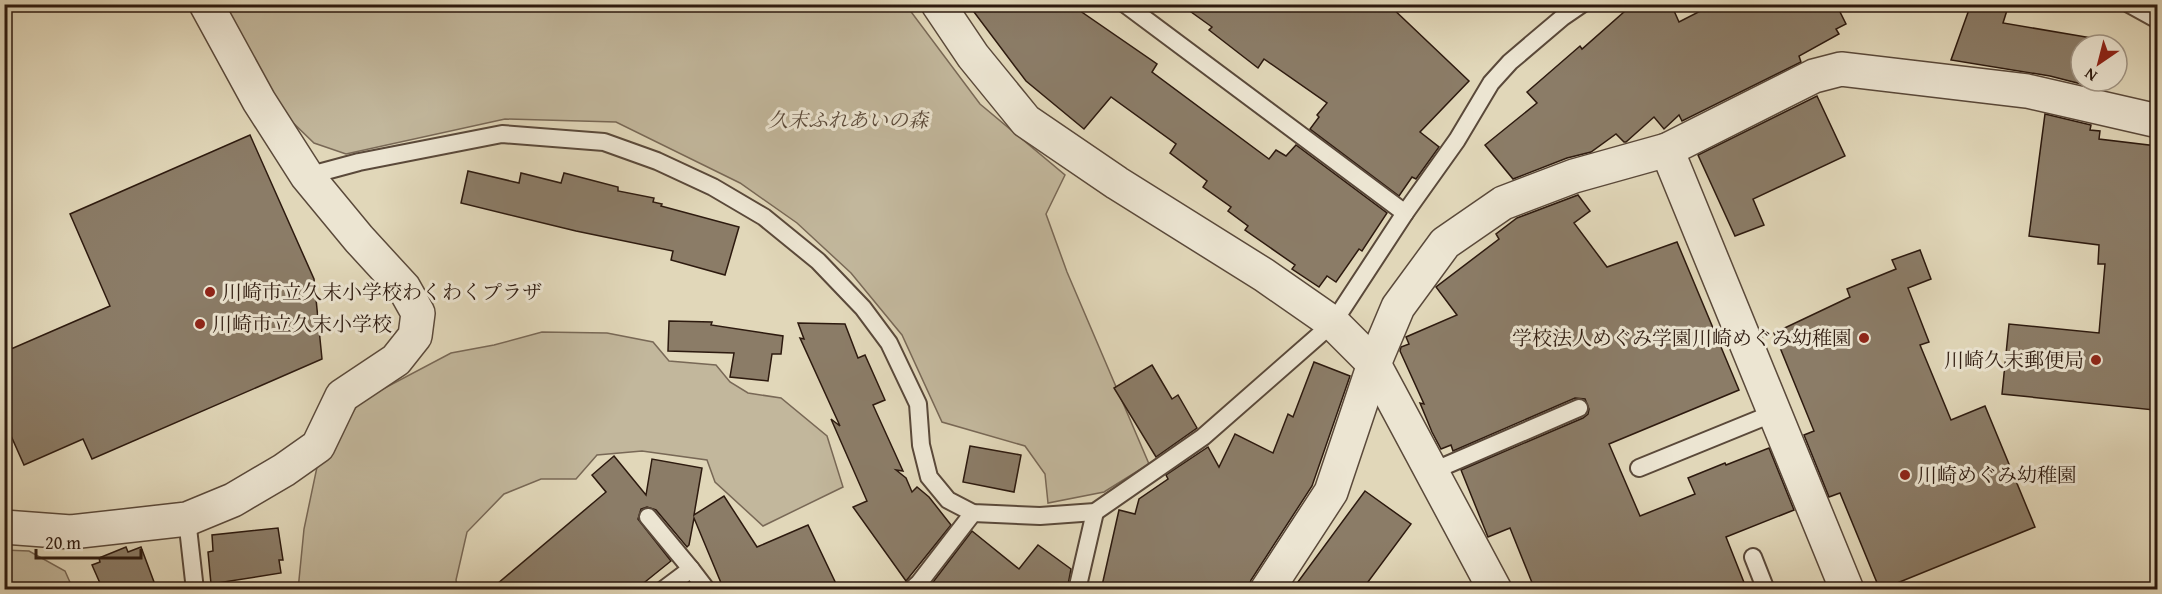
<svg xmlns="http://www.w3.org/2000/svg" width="2162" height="594" font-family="'Gentium Book Plus','Noto Serif JP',serif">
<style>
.green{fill:#c2b79c;stroke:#786856;stroke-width:1.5}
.building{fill:#8b7c67;stroke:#2d1a0f;stroke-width:1.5}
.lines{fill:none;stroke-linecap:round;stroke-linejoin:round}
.service-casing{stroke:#5a493a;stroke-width:20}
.minor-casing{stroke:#5a493a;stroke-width:36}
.service{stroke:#ece5d2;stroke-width:16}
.minor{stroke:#ece5d2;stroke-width:33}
.poi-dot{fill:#8f2418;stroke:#ece5d2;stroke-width:2}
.labels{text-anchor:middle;stroke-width:6;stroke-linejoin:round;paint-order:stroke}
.park-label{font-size:20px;font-style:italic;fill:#5a4939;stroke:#ece5d2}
.poi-label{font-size:20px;fill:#2d1a0f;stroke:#ece5d2;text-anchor:start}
</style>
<rect width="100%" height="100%" fill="#e1d7b9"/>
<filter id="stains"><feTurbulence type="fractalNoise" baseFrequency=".00333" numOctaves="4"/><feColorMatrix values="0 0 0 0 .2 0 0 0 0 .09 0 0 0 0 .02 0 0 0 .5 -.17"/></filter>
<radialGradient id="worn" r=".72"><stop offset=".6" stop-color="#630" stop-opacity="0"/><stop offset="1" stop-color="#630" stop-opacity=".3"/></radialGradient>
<!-- green -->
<g class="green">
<polygon points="221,5 906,5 980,104 1065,175 1046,214 1067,272 1149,464 1104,492 1048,503 1045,474 1025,446 942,422 902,335 851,273 797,223 740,183 616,122 505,119 346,154 314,143 284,114"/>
<polygon points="542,332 607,333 653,342 669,361 716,365 730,382 748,393 781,398 827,436 843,487 763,526 715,482 707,460 642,451 597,455 576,479 541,479 504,494 467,532 456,580 458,589 298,590 304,529 317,467 360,401 451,353 494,345"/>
<polygon points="4,550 29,551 65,571 73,589 5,589"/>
</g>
<!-- building -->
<g class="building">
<polygon points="968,4 1070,4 1157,64 1152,72 1269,159 1276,150 1286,156 1296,145 1387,213 1362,251 1359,249 1336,282 1327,276 1319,287 1292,269 1295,265 1245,230 1248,226 1228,211 1231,207 1203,187 1207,181 1170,153 1176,144 1111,97 1084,129 1026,81"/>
<polygon points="1180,4 1388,4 1469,81 1420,132 1439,147 1416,179 1412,177 1399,196 1310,129 1319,117 1317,115 1327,103 1264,59 1258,68 1209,30 1212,27"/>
<polygon points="1633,4 1671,4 1679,22 1714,4 1836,4 1846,24 1836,29 1839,34 1799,56 1801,62 1682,121 1679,115 1664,129 1654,117 1626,142 1624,142 1616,134 1591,152 1567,158 1513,179 1485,145 1537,103 1527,92 1580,46 1582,49"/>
<polygon points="1971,4 2009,4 2003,23 2104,40 2103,45 2081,45 2081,81 2098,81 2097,88 2050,76 1951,60"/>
<polygon points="1817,96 1845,156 1753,199 1764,225 1735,236 1698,155"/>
<polygon points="2045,114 2091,125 2090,130 2100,131 2099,139 2157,146 2157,379 2154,410 2002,394 2009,324 2099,333 2105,264 2098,264 2099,245 2029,236"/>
<polygon points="250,135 314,279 322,359 92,459 83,439 24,465 4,420 4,352 110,306 70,214"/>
<polygon points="468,171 519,183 521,173 561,183 564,173 618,187 618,191 654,198 653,202 662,204 661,206 739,227 725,275 671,260 673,251 576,231 461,203"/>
<polygon points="1578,195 1590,211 1574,223 1607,267 1677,242 1739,390 1609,444 1640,516 1695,494 1688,478 1725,463 1726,465 1769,448 1794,510 1726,537 1747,590 1535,590 1510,528 1488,537 1461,470 1583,418 1588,414 1589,409 1585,399 1575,398 1453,451 1451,445 1441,449 1432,432 1420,403 1424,404 1400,351 1401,347 1409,344 1406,337 1457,315 1436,287 1499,239 1496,234 1517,218"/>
<polygon points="1920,250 1931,279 1908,288 1929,342 1920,345 1951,420 1985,406 2035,527 1880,590 1840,493 1829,497 1804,435 1814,431 1774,333 1850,297 1847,289 1896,269 1892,260"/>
<polygon points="669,321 712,322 711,325 783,336 781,354 772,354 768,381 730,377 734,353 668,351"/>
<polygon points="798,323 845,324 858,358 865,355 885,400 873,405 903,471 896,470 906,478 912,492 917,487 929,497 951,525 906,581 853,507 867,501 831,419 840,426 800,338 804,339"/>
<polygon points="1314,362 1350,376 1312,486 1251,580 1248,590 1101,590 1119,510 1135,514 1139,499 1168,479 1166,475 1208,447 1219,467 1235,434 1273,453 1288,414 1293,417"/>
<polygon points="1152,365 1172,399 1178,395 1197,428 1156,457 1114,388"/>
<polygon points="970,446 1021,455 1014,492 963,482"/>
<polygon points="614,456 646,495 652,459 702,468 694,515 724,496 757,547 808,525 839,590 724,590 694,518 689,545 687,547 656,510 647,507 641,509 638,519 671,561 635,590 490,590 606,492 592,475"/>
<polygon points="1365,491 1411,524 1362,590 1292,590"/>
<polygon points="278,528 283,560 279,560 281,573 211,584 208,552 213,551 212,535"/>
<polygon points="972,531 1019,569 1038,545 1071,569 1067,590 927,590"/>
<polygon points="126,547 128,552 141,547 157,590 103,590 92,565 100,562 99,558"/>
</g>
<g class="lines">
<defs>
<g id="service">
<polyline points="1125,4 1405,213"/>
<polyline points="2129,4 2158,20"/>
<polyline points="307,176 359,162 502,134 604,142 657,161 713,187 764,217 818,261 863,308 889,343 918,404 921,445 929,477 948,500 973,513 1040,516 1095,512 1203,437 1333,323 1405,213 1457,140 1491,83 1510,62 1563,17 1582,4"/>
<polyline points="1639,468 1774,413"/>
<polyline points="1433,471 1579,408"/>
<polyline points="648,517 691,569"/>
<polyline points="187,519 195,590"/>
<polyline points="1753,557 1766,590"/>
<polyline points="663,590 691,569 707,590"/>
<polyline points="911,590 919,583 973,513"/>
<polyline points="1077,590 1095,512"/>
</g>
<g id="minor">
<polyline points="938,4 973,56 1026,121 1117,183 1264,275 1333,323 1374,364 1495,590"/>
<polyline points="1667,150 1847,590"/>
<polyline points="4,527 71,532 187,519 233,500 284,470 318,446 342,396 396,360 415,336 418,313 404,288 359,239 307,176 259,101 206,4"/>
<polyline points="1267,590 1331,492 1374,364 1398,307 1445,243 1503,203 1574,176 1667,150 1814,76 1841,69 2027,91 2158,121"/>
</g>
</defs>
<!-- service casing -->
<use href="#service" class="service-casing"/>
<!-- minor casing -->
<use href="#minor" class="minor-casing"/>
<!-- service -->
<use href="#service" class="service"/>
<!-- minor -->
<use href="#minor" class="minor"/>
</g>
<!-- markers -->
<g class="poi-dot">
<circle cx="210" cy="292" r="6"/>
<circle cx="200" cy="324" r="6"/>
<circle cx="1864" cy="338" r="6"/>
<circle cx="2096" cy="360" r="6"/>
<circle cx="1905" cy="475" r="6"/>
</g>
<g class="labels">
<!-- park labels -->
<g class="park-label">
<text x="848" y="127">久末ふれあいの森</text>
</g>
<!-- poi labels -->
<g class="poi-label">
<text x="222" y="299">川崎市立久末小学校わくわくプラザ</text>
<text x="212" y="331">川崎市立久末小学校</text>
<text x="1852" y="345" text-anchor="end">学校法人めぐみ学園川崎めぐみ幼稚園</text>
<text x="2084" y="367" text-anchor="end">川崎久末郵便局</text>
<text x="1917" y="482">川崎めぐみ幼稚園</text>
</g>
</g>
<!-- margin -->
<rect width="2162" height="594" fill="none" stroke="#e1d7b9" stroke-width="24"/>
<rect x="6" y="6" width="2150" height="582" fill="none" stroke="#2d1a0f" stroke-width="3"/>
<rect x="12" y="12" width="2138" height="570" fill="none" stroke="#2d1a0f" stroke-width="1.5"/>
<!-- north arrow -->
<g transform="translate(2099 63) rotate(215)"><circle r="28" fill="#ece5d2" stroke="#a09484" stroke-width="1.5"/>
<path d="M0-4.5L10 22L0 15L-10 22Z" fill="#8f2418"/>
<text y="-9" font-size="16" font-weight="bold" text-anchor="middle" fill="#2d1a0f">N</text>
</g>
<!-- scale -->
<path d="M36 549v9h105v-9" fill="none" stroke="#2d1a0f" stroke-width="3"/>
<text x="45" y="549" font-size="18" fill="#2d1a0f" stroke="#ece5d2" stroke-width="4.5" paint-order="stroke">20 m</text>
<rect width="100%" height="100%" filter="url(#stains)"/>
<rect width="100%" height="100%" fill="url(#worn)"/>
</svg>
